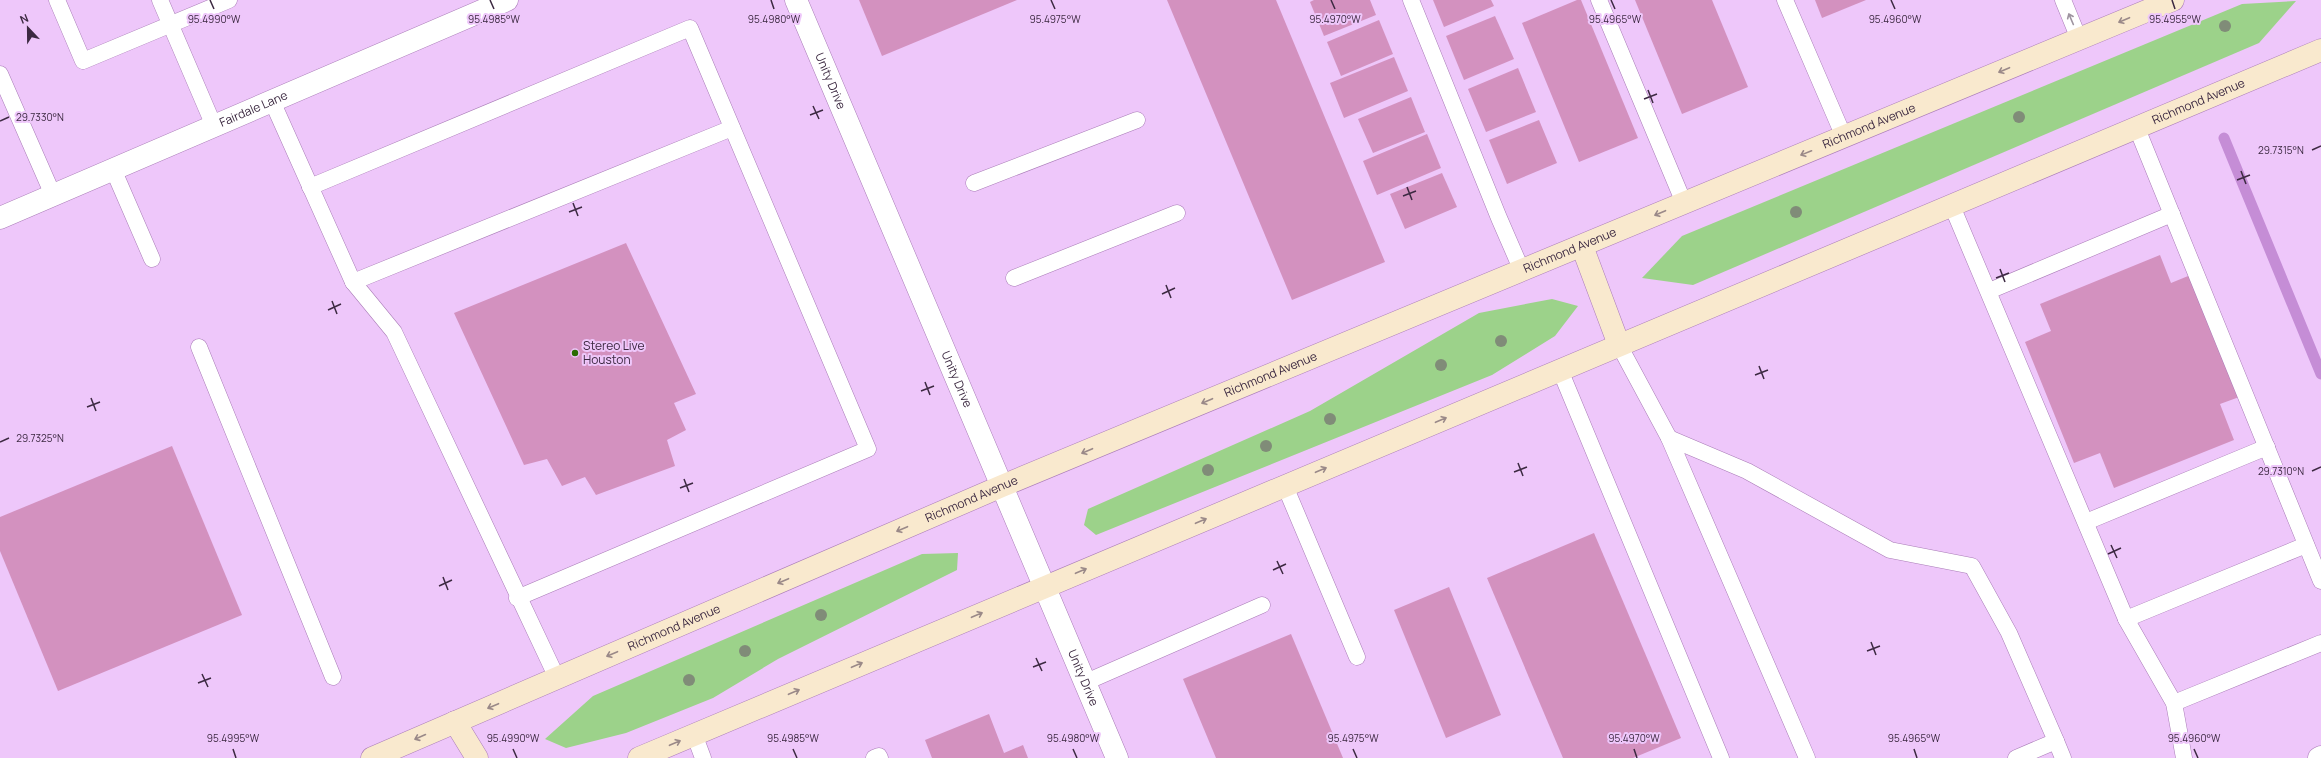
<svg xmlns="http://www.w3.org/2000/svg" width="2321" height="758" font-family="Manrope,sans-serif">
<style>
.green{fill:#9cd28a}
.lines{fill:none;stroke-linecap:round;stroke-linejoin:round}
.stream{stroke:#c58dd6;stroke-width:11}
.building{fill:#d391bf}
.service-casing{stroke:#a97cb7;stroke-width:17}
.minor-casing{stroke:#a97cb7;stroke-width:23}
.tertiary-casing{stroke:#a97cb7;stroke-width:23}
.secondary-casing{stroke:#a97cb7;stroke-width:23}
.service{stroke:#fff;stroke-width:16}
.minor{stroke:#fff;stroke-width:22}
.tertiary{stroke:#fff;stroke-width:22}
.secondary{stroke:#f9e9ce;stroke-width:22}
.tree{fill:#808c78}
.oneway{stroke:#9e94a0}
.oneway2{stroke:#9a8988}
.ticks{fill:none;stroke:#3c2941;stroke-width:1.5}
.poi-dot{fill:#2a6c03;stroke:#eec7fa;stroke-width:1.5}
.labels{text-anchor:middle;stroke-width:4;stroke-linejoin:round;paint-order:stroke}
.street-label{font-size:12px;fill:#3c2941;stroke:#eec7fa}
.poi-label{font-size:12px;fill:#3c2941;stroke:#eec7fa;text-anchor:start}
.ticks-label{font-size:10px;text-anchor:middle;fill:#3c2941;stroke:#eec7fa;stroke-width:4;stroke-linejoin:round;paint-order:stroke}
</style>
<rect width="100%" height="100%" fill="#eec7fa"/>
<!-- green -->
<g class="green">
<polygon points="2296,1 2259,43 1693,285 1642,278 1682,236 2242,4"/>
<polygon points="1552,299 1578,306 1555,336 1492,375 1096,535 1084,525 1088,509 1310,411 1479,313"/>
<polygon points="958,553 957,570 778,659 713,698 626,733 566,748 545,739 593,696 922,554"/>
</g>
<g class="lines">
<!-- stream -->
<polyline class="stream" points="2224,138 2321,374"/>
</g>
<!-- building -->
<g class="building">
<polygon points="859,0 1017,0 882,56"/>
<polygon points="1167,0 1276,0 1385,262 1292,300"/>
<polygon points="1314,0 1370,0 1376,15 1324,36 1310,2"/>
<polygon points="1433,0 1491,0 1494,6 1444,27"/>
<polygon points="1577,0 1581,0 1638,138 1579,162 1522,23"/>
<polygon points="1635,0 1712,0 1748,87 1682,114"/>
<polygon points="1815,0 1866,0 1822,18"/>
<polygon points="1495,16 1514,59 1464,80 1446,36"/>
<polygon points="1379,20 1393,54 1341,76 1327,42"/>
<polygon points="1394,57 1408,91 1344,118 1330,83"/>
<polygon points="1518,68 1536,112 1486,132 1468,89"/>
<polygon points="1411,97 1425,132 1373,153 1358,119"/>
<polygon points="1539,120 1557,163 1507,184 1489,140"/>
<polygon points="1427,134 1441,168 1377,195 1363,161"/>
<polygon points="1442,173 1457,207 1405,229 1390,194"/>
<polygon points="626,243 696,394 674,403 686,430 667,440 675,466 596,495 585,477 562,486 547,459 524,465 454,313"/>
<polygon points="2160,255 2171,283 2193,274 2242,396 2220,404 2234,440 2114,488 2100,453 2074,463 2025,342 2051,331 2040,304"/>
<polygon points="172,446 242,615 58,691 0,551 0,517"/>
<polygon points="1594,533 1681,738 1633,758 1563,758 1487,578"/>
<polygon points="1449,587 1501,715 1446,738 1394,610"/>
<polygon points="1291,634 1343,758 1216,758 1183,679"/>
<polygon points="989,714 1004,753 1023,745 1028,758 932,758 925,740"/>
</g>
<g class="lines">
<defs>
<g id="service">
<polyline points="57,0 83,61 229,0"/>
<polyline points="160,0 214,126"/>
<polyline points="1411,0 1499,218 1522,271"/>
<polyline points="1599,0 1684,203"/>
<polyline points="1785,0 1844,137"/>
<polyline points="2063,0 2079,39"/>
<polyline points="0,74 53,195"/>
<polyline points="272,101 353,282 394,332 557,678"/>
<polyline points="2136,126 2321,581"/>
<polyline points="113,169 152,259"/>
<polyline points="974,183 1137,120"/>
<polyline points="310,187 690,28 868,449 517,598"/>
<polyline points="1952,206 2126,619 2174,703 2184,758"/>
<polyline points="1014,278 1177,213"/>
<polyline points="353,282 732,128"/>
<polyline points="1989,291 2172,214"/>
<polyline points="1619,345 1669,438"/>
<polyline points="199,347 333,677"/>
<polyline points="1560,370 1721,758"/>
<polyline points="1285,486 1357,657"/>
<polyline points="2086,522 2267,447"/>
<polyline points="2126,619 2306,545"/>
<polyline points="1086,682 1262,605"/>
<polyline points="2174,703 2321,643"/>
<polyline points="694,734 703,758"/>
<polyline points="2056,741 2063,758"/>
<polyline points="874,758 879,756 880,758"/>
<polyline points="1807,758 1669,438 1747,471 1890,550 1972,566 2009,633 2056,741 2016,758"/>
</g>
<g id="minor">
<path id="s1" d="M0 218 507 0"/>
</g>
<g id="tertiary">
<path id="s2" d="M796 0 1117 758"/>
<polyline points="2319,758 2321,757"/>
</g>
<g id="secondary">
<polyline points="1582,246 1619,345"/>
<polyline points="455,722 477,758"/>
<path id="s3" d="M372 758 1002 486 2173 0"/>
<path id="s4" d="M639 758 2321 50"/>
</g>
</defs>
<!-- service casing -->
<use href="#service" class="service-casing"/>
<!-- minor casing -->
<use href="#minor" class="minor-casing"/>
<!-- tertiary casing -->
<use href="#tertiary" class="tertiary-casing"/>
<!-- secondary casing -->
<use href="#secondary" class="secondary-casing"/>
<!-- service -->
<use href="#service" class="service"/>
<!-- minor -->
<use href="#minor" class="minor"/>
<!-- tertiary -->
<use href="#tertiary" class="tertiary"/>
<!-- secondary -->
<use href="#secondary" class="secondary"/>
</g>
<!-- trees -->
<g class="tree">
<circle cx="2225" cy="26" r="6"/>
<circle cx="2019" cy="117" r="6"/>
<circle cx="1796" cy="212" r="6"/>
<circle cx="1501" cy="341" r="6"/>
<circle cx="1441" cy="365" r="6"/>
<circle cx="1330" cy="419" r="6"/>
<circle cx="1266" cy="446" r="6"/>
<circle cx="1208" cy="470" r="6"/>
<circle cx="821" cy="615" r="6"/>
<circle cx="745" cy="651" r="6"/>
<circle cx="689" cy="680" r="6"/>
</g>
<!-- one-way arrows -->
<defs><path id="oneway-shaft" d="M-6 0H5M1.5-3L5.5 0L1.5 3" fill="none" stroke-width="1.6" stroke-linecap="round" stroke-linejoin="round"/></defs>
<use class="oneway" href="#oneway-shaft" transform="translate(2071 19) rotate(-113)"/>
<g class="oneway2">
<use href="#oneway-shaft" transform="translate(2124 20) rotate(157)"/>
<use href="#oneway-shaft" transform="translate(2004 70) rotate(157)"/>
<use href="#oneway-shaft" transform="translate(1806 153) rotate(158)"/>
<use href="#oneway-shaft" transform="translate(1660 213) rotate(157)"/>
<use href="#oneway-shaft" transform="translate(1207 401) rotate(157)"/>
<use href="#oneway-shaft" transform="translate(1441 420) rotate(-23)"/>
<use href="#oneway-shaft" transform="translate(1087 451) rotate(157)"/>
<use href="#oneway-shaft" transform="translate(1321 470) rotate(-23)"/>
<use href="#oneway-shaft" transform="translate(1201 521) rotate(-23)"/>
<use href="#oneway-shaft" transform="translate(902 529) rotate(157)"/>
<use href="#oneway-shaft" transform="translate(1081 571) rotate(-23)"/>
<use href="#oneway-shaft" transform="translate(783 581) rotate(157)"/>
<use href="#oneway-shaft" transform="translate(977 615) rotate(-23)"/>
<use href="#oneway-shaft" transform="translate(612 654) rotate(157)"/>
<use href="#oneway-shaft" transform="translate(857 665) rotate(-23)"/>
<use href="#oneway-shaft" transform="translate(794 692) rotate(-23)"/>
<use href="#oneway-shaft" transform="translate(493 706) rotate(157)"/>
<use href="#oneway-shaft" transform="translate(420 737) rotate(156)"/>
<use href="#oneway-shaft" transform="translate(675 743) rotate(-23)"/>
</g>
<!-- ticks -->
<path class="ticks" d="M210 0 214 9M490 0 494 9M771 0 774 9M1051 0 1055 9M1331 0 1335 9M1611 0 1615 9M1891 0 1895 9M2172 0 2175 9M1648 90 1653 103M1644 99 1657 94M813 106 819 119M810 115 823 110M0 121 9 117M2312 150 2321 146M2241 171 2246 184M2237 180 2250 175M1407 187 1412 200M1403 196 1416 191M573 203 578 216M569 212 582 207M2000 269 2005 282M1996 278 2009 273M1166 285 1171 298M1162 294 1175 288M332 301 337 314M328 310 341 304M1759 366 1764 379M1755 375 1768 370M925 382 930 395M921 391 934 386M91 398 96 411M87 407 100 402M0 442 9 438M1518 463 1523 476M2312 471 2321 467M1514 472 1527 467M684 479 689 492M680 488 693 483M2111 545 2117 558M2108 554 2121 548M1277 561 1283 574M1273 570 1286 564M443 577 448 590M439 586 452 580M1871 642 1876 655M1867 651 1880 646M1036 658 1042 671M1033 667 1046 662M202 674 208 687M198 683 211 678M233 749 236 758M513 749 517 758M793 749 797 758M1073 749 1077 758M1353 749 1357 758M1634 749 1637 758M1914 749 1917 758M2194 749 2198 758"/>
<!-- markers -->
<circle class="poi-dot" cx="575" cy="353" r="4"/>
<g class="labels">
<!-- street labels -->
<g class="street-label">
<text dy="4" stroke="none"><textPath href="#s2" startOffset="88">Unity Drive</textPath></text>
<text dy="4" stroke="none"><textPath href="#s4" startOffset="1692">Richmond Avenue</textPath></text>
<text dy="4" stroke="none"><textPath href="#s1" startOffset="276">Fairdale Lane</textPath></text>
<text dy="4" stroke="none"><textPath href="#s3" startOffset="1625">Richmond Avenue</textPath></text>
<text dy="4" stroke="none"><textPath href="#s3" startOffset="1301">Richmond Avenue</textPath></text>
<text dy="4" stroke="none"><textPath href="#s3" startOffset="977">Richmond Avenue</textPath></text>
<text dy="4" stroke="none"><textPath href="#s2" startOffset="412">Unity Drive</textPath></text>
<text dy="4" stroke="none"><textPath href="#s3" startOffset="653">Richmond Avenue</textPath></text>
<text dy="4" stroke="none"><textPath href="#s3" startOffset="329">Richmond Avenue</textPath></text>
<text dy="4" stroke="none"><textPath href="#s2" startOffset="736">Unity Drive</textPath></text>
</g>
<!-- poi labels -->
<g class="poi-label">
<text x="583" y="350">Stereo Live<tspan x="583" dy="14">Houston</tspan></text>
</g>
</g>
<g class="ticks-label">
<text x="214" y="23">95.4990°W</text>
<text x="494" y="23">95.4985°W</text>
<text x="774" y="23">95.4980°W</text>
<text x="1055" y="23">95.4975°W</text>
<text x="1335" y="23">95.4970°W</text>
<text x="1615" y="23">95.4965°W</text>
<text x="1895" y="23">95.4960°W</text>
<text x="2175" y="23">95.4955°W</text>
<text x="40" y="121">29.7330°N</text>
<text x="2281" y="154">29.7315°N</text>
<text x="40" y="442">29.7325°N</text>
<text x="2281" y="475">29.7310°N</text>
<text x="233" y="742">95.4995°W</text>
<text x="513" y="742">95.4990°W</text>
<text x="793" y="742">95.4985°W</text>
<text x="1073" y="742">95.4980°W</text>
<text x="1353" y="742">95.4975°W</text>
<text x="1634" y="742">95.4970°W</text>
<text x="1914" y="742">95.4965°W</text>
<text x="2194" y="742">95.4960°W</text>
</g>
<!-- north arrow -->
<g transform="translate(28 28) rotate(338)" stroke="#eec7fa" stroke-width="3" paint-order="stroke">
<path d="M0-3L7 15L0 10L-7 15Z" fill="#3c2941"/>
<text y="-6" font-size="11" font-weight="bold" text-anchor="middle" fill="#3c2941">N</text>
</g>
</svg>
